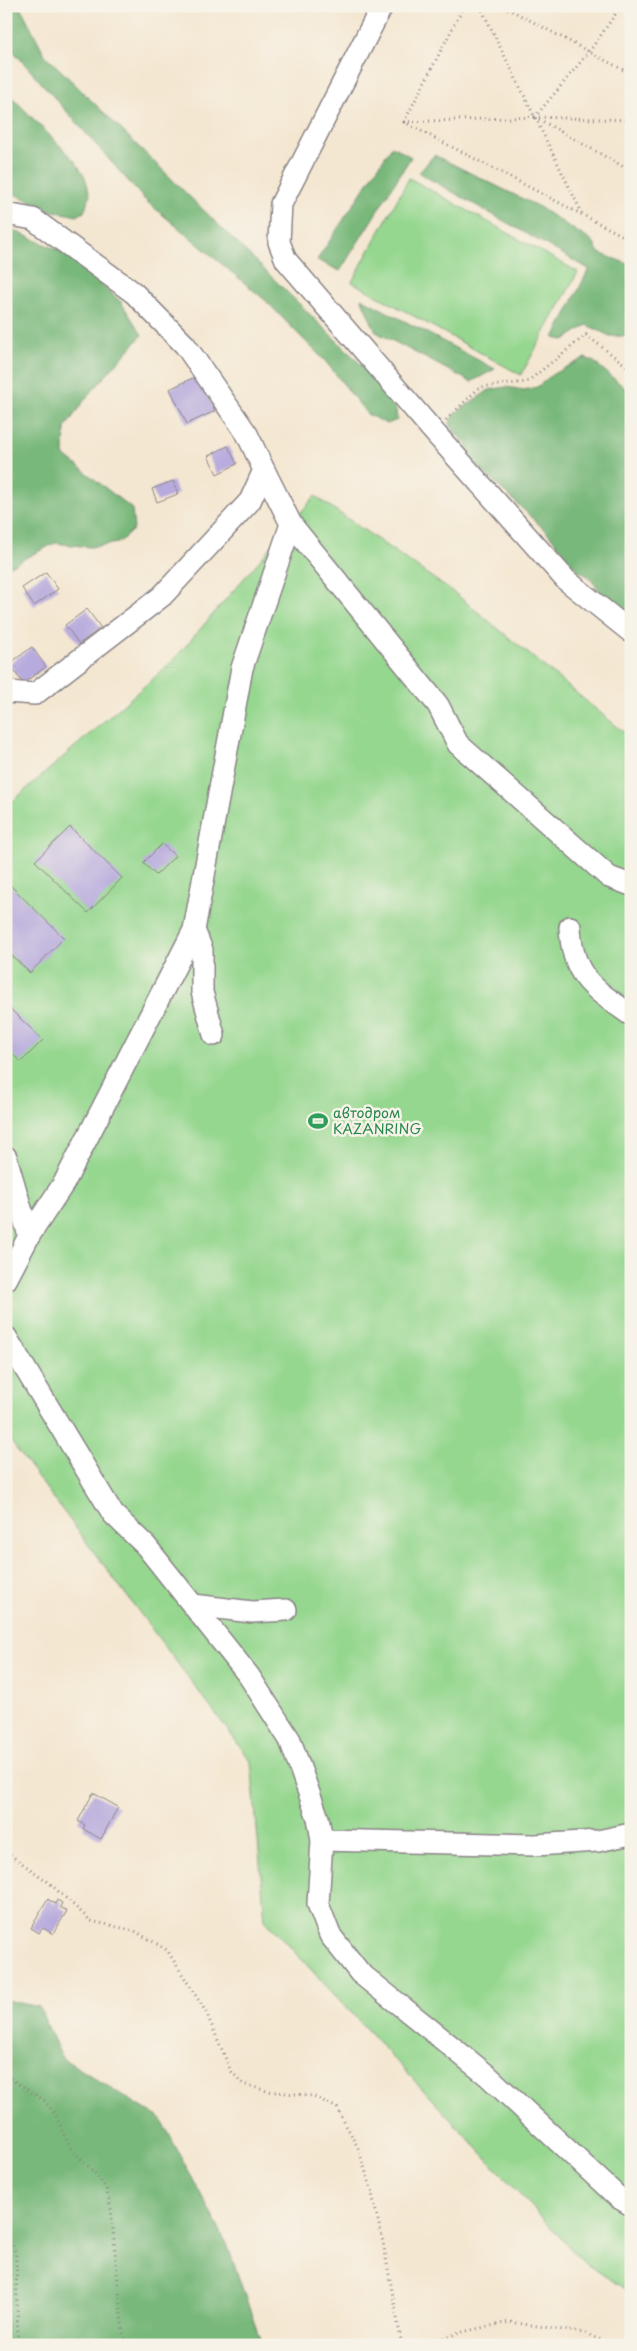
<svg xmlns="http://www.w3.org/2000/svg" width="637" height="2351" font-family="'Playpen Sans',sans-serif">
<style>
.green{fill:#95d78f;stroke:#5c7c65}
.forest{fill:#78b87a;stroke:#4d6d5a}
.building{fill:#b7aadd}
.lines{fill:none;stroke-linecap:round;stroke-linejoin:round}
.minor-casing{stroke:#8b8486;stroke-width:24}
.path{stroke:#8b8486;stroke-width:3;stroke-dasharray:1 4;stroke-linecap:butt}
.minor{stroke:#fff;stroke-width:21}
.labels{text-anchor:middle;stroke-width:5;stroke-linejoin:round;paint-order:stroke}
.leisure-label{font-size:14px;fill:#27864d;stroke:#f7f3e8;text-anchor:start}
</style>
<rect width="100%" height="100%" fill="#f7f3e8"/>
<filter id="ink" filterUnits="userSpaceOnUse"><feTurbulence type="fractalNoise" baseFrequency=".02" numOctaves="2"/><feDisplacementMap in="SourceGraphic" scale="10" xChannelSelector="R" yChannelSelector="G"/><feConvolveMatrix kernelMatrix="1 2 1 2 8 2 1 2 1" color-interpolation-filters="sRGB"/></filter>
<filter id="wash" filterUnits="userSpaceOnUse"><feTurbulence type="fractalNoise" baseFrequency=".0096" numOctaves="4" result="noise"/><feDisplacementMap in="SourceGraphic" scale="20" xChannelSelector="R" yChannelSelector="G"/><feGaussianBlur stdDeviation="1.12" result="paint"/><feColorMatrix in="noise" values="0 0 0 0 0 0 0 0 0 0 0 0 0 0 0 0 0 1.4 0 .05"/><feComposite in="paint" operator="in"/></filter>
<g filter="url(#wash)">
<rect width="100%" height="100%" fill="#f4e7d1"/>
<!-- green -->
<g class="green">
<polygon points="409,178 578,272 521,375 352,282"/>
<polygon points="315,496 457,595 631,738 631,2292 585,2264 265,1920 251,1761 6,1435 6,807 171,663"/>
</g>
<!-- forest -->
<g class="forest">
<polygon points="6,6 20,6 45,55 380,383 396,410 397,420 387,424 367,414 326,362 265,300 145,200 6,43"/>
<polygon points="6,91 75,161 85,177 90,195 84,212 77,216 49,210 6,190"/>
<polygon points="392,146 411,157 340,271 317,260"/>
<polygon points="434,155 539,207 593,242 599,253 631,265 631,331 626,336 610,336 587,325 564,340 554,338 589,269 419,173"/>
<polygon points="6,227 67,254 121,302 142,335 86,398 65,428 64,455 132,509 134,529 118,543 90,547 55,543 6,568"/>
<polygon points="361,298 495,369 471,382 376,332"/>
<polygon points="585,358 593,361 631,393 631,618 604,596 588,576 578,571 548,533 469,458 466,443 453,431 450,423 453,415 489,390 506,387 524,390 537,387 553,374"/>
<polygon points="6,2000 39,2007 62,2058 161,2119 227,2244 262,2345 6,2345"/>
</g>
<g id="blocks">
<!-- building -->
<g class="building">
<polygon points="199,375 215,411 187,424 170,389"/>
<polygon points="228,446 237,464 217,474 208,456"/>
<polygon points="173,481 178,494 157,502 152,489"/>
<polygon points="46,572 58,589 34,606 22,588"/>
<polygon points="87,609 101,628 79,644 65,625"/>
<polygon points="32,647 46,667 23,683 9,664"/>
<polygon points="70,827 122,878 88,913 35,861"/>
<polygon points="162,844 175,856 156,875 143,863"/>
<polygon points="11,886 64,938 30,973 6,950 6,890"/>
<polygon points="6,1005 43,1040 21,1062 6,1048"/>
<polygon points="93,1793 118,1807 101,1839 83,1829 85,1825 78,1821"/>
<polygon points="48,1899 55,1904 57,1900 62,1903 60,1907 67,1911 53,1934 43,1928 39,1933 31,1928"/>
</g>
</g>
</g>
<g filter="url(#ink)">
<use href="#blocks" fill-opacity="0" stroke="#8b8486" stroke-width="1"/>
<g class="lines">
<defs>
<g id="minor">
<polyline points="382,6 281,204 279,242 286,260 434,432 566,580 631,632"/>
<polyline points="6,214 33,219 134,293 185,345 247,434 264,470 250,501 162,596 35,694 6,692"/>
<polyline points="291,524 438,705 458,744 609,877 631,885"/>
<path d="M570 927C572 977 593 988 631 1015"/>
<polyline points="194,930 202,950 202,992 214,1035"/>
<polyline points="6,1157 29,1236"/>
<polyline points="6,1280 29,1236 64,1183 194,930 242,668 291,524 264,470"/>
<polyline points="6,1337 113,1514 146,1546 249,1676 290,1740 318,1818 322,1840 318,1904 330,1935 360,1973 488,2076 619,2198 631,2205"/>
<polyline points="193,1605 252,1612 286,1610"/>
<polyline points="322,1840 535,1845 598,1841 631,1834"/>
</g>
</defs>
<!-- minor casing -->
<use href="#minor" class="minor-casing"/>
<!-- path -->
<g class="path">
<polyline points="464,6 404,122 631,240"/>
<polyline points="480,6 582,213"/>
<polyline points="503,6 631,74"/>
<polyline points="621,6 589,52 535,117 631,171"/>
<polyline points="404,122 535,117 631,120"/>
<polyline points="446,420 480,387 527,382 586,335 631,369"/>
<polyline points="6,1852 47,1881 91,1921 135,1931 167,1950 206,2012 231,2071 243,2084 267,2091 313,2096 337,2108 358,2148 370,2185 383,2242 402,2345"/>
<polyline points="6,2076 44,2100 55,2114 70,2148 96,2174 106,2188 111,2208 122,2326 126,2345"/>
<polyline points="6,2232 16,2253 18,2345"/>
<polyline points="419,2345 466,2331 510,2322 584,2333 613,2345"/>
</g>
<!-- minor -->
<use href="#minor" class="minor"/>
</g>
</g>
<!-- icons -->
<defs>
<symbol id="stadium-bare" viewBox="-9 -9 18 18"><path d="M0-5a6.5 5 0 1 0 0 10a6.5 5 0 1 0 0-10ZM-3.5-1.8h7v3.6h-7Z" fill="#2e9e5b" stroke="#f7f3e8" stroke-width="2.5" paint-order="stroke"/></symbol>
</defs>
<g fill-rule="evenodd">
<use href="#stadium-bare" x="304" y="1107" width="28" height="28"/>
</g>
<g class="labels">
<!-- leisure labels -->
<g class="leisure-label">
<text x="333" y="1118">автодром<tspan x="333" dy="16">KAZANRING</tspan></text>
</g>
</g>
<!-- margin -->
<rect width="637" height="2351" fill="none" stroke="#f7f3e8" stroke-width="25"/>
</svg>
